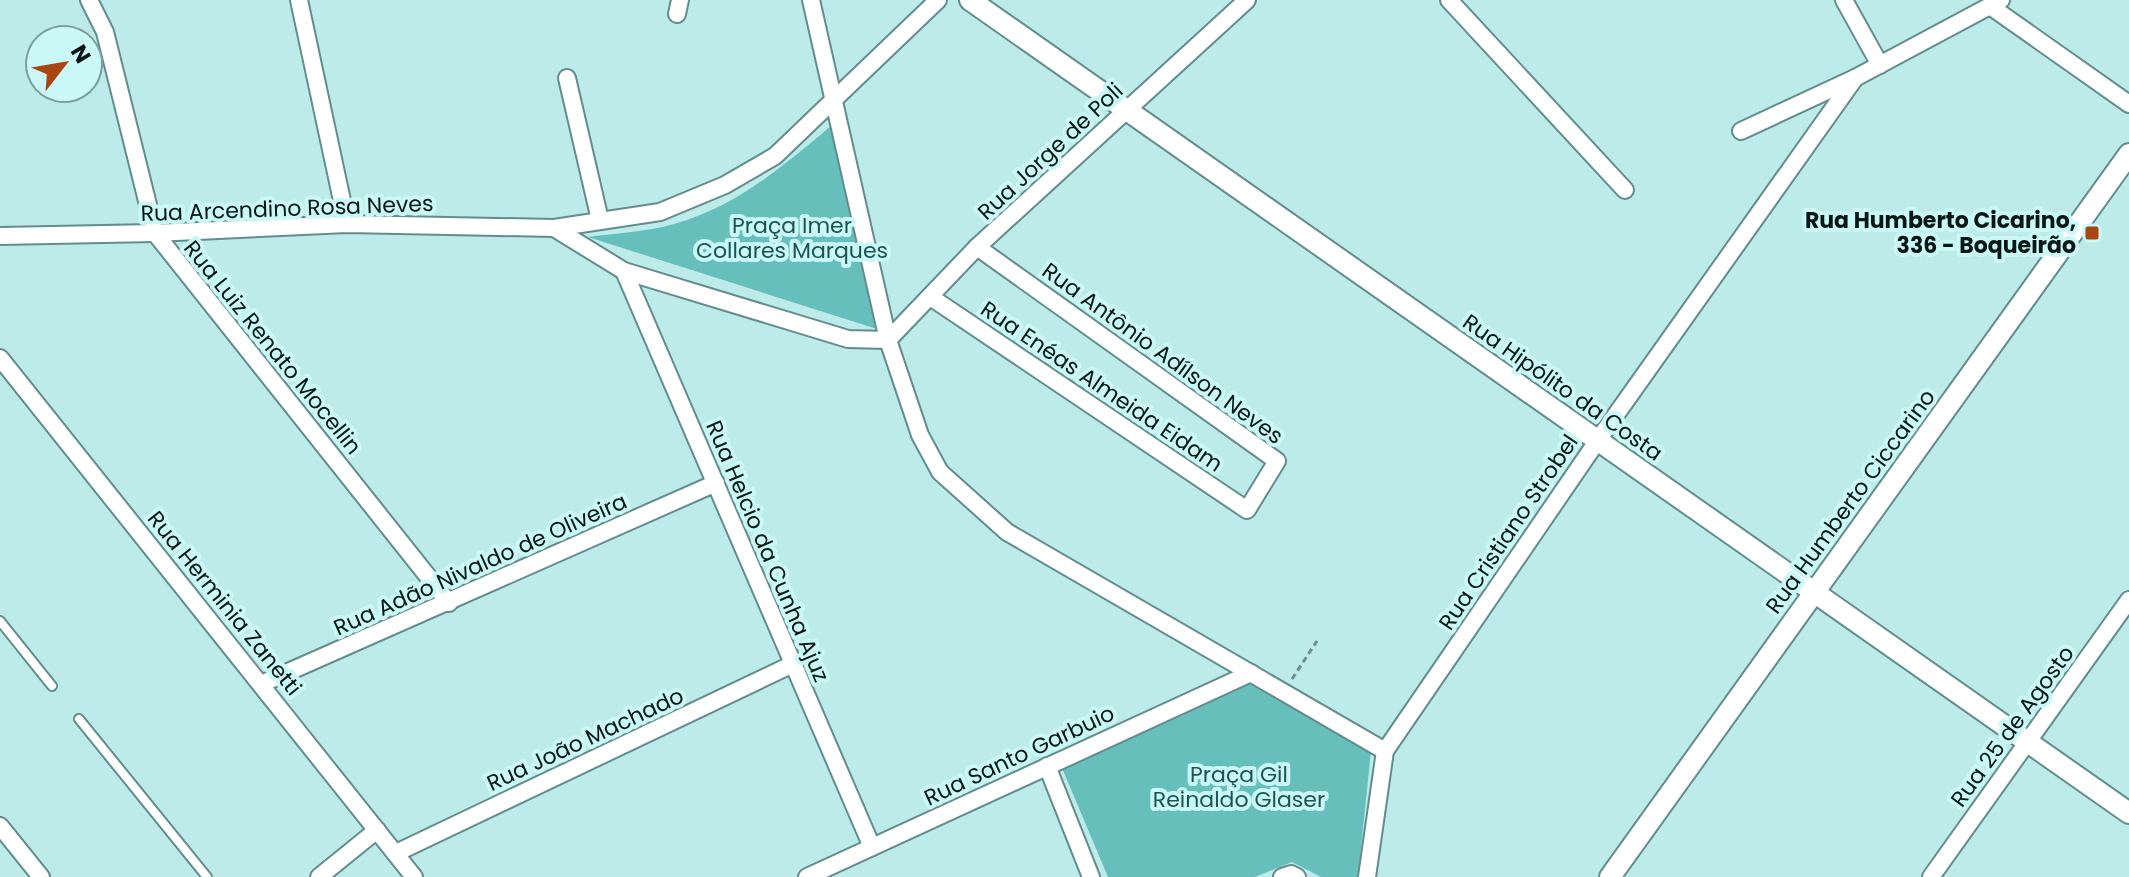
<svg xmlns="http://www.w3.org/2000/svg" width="2129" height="877" font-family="Poppins,sans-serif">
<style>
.green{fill:#67bfbc}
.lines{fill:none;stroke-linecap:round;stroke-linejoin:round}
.service-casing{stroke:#628d8c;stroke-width:12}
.minor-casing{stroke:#628d8c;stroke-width:20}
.tertiary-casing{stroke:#628d8c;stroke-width:24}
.path{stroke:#6d8e8c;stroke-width:3;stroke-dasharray:6 4;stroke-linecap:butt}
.service{stroke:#fff;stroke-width:8}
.minor{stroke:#fff;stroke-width:16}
.tertiary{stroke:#fff;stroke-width:20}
.poi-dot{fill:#a94511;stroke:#caf8f6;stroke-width:3}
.labels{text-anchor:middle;stroke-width:8;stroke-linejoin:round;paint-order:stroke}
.street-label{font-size:22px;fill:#061716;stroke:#caf8f6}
.poi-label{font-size:22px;font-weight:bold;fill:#061716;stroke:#caf8f6;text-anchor:end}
.park-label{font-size:22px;fill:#195554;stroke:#caf8f6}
</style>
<rect width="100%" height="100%" fill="#bdebe9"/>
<!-- green -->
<g class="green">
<path d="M831 126 877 329 588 237C616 233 647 232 674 224 736 207 783 166 831 126Z"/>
<polygon points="1250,684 1371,751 1358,877 1321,877 1292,862 1255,877 1108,877 1062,768"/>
</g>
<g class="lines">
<defs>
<g id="service">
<polyline points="0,621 52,686"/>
<polyline points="79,719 207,877"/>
</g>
<g id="minor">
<polyline points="89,0 105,32 155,233 449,603"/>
<polyline points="299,0 347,224"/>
<polyline points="811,0 888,340 920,435 940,472 1007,532 1385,751"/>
<polyline points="1449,0 1625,190"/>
<polyline points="1844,0 1880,65"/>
<polyline points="1990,6 2129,104"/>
<polyline points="677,14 680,0"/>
<polyline points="567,78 600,220"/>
<polyline points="1741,131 1855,78 2001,0"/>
<polyline points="554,228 660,212 725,185 775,156 938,0"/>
<polyline points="0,236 155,233 347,224 554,228 624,271 848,339 888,340 977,247 1247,0"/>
<polyline points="624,271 872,847"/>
<polyline points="932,298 1247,510 1277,461 977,247"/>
<polyline points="0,358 414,877"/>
<polyline points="261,684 716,483"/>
<polyline points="1047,766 1091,877"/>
<polyline points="0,826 41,877"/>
<polyline points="396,853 793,664"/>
<polyline points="319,877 377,830"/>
<polyline points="807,877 1251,673"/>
<polyline points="1282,877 1291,874 1297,877"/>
<polyline points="1367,877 1385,751 1598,440 1855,78"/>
<polyline points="1931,877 2129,600"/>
</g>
<g id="tertiary">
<polyline points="970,0 2129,813"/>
<polyline points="1610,877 2129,154"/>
</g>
</defs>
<!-- service casing -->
<use href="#service" class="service-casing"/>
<!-- minor casing -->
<use href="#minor" class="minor-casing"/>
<!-- tertiary casing -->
<use href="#tertiary" class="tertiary-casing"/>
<!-- path -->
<polyline class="path" points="1292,679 1317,641"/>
<!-- service -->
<use href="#service" class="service"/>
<!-- minor -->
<use href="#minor" class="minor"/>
<!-- tertiary -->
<use href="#tertiary" class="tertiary"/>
</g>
<!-- markers -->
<rect class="poi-dot" x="2084" y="225" width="16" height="16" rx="4"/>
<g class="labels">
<!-- street labels -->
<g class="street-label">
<text transform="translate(1050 151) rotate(-43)" y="8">Rua Jorge de Poli</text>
<text transform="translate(287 208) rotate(-2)" y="8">Rua Arcendino Rosa Neves</text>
<text transform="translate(273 347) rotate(51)" y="8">Rua Luiz Renato Mocellin</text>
<text transform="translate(1163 353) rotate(36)" y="8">Rua Antônio Adílson Neves</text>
<text transform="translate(1102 386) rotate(34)" y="8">Rua Enéas Almeida Eidam</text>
<text transform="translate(1563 387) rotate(35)" y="8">Rua Hipólito da Costa</text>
<text transform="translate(1850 501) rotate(-54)" y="8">Rua Humberto Ciccarino</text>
<text transform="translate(1508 532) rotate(-56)" y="8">Rua Cristiano Strobel</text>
<text transform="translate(768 551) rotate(67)" y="8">Rua Helcio da Cunha Ajuz</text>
<text transform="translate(480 564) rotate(-24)" y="8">Rua Adão Nivaldo de Oliveira</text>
<text transform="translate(225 603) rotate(51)" y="8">Rua Herminia Zanetti</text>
<text transform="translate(2012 726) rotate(-54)" y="8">Rua 25 de Agosto</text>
<text transform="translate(585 739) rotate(-25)" y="8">Rua João Machado</text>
<text transform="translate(1019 755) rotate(-25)" y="8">Rua Santo Garbuio</text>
</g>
<!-- poi labels -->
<g class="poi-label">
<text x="2076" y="228">Rua Humberto Cicarino,<tspan x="2076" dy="25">336 - Boqueirão</tspan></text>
</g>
<!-- park labels -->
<g class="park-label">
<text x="792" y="233">Praça Imer<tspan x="792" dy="25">Collares Marques</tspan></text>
<text x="1239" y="782">Praça Gil<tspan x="1239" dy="25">Reinaldo Glaser</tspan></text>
</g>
</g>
<!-- north arrow -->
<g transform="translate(64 64) rotate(59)"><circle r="38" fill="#caf8f6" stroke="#7c9e9c" stroke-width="2"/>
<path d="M0-6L14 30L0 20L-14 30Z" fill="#a94511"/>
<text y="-12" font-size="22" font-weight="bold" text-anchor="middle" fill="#061716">N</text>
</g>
</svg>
